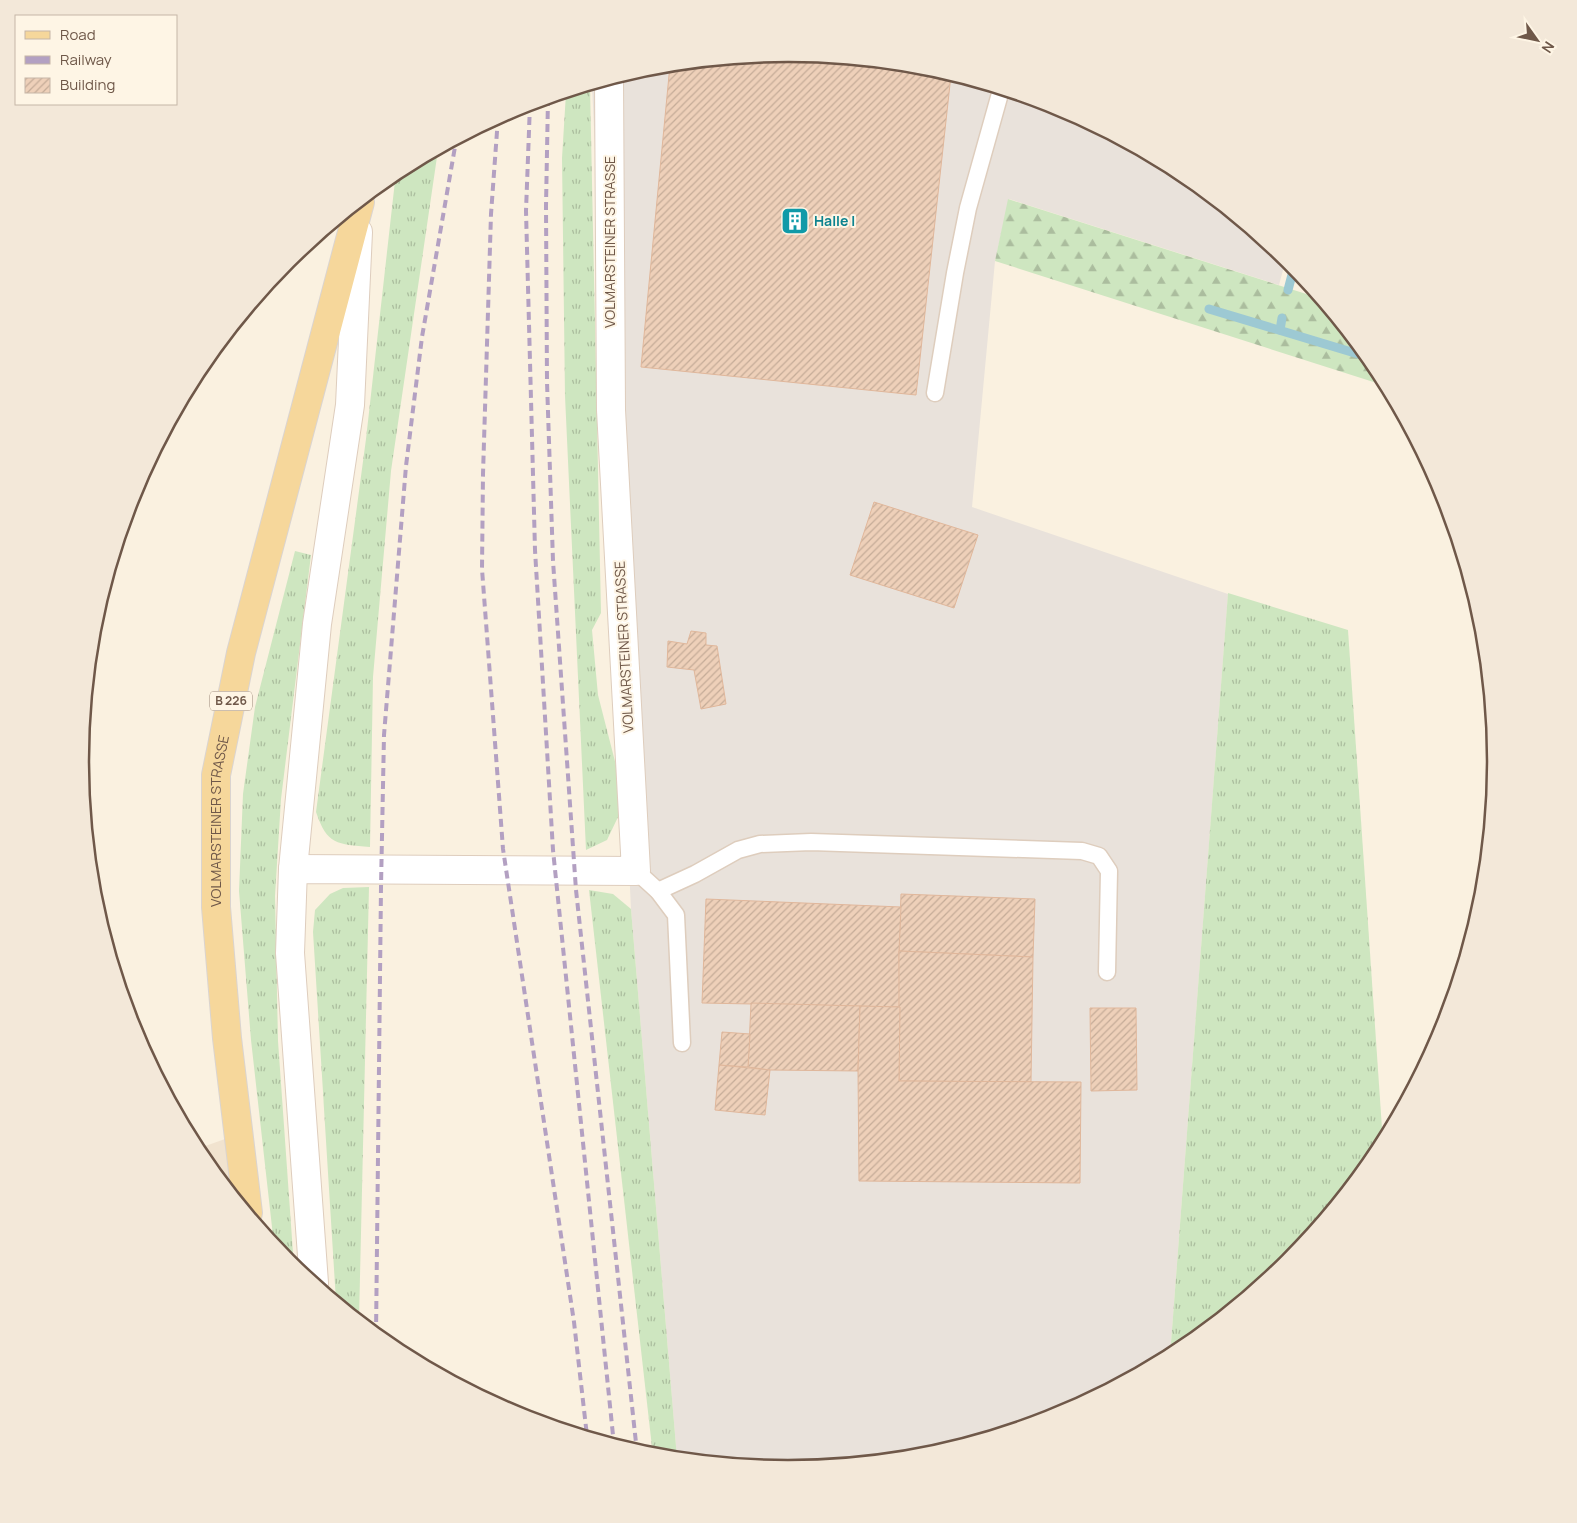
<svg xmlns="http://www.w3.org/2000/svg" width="1577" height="1523" font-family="Manrope,sans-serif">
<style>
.residential{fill:#f1e3cf}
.industrial{fill:#e9e2db}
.grass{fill:url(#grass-tufts)}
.forest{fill:url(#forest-firs)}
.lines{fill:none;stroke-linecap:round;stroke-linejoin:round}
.stream{stroke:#9dc9d3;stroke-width:9}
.building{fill:url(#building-hatch);stroke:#e0b79b}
.service-casing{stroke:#decdbd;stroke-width:19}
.minor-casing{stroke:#decdbd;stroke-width:30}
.primary-casing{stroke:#dad4d0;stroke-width:30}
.service{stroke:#fff;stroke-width:16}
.minor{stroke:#fff;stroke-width:28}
.primary{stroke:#f6d79b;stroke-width:28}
.rail{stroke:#b3a0c2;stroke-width:4;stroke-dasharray:8 5;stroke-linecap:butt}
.labels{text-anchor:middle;stroke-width:4;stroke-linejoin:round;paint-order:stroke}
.shield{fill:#fef5e5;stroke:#9a8778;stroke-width:1}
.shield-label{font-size:12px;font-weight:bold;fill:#6f5849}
.culture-label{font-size:14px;font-weight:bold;fill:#0d838f;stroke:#fef5e5;text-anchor:start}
.street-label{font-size:14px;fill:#6f5849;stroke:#fef5e5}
.rim{fill:none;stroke:#6f5849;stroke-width:2.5}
</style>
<defs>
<pattern id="grass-tufts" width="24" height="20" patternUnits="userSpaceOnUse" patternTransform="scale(1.25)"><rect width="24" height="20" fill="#cee6c0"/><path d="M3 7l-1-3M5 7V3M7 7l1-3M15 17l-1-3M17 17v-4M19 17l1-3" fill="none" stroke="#abbd9e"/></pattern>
<pattern id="forest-firs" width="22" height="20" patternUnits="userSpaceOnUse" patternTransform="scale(1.25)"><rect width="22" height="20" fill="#cee6c0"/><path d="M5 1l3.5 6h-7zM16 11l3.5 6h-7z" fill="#abbd9e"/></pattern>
<pattern id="building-hatch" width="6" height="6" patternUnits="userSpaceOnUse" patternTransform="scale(1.25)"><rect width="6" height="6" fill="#eed0b9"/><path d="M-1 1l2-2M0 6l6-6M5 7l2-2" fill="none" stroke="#c5ac98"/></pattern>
</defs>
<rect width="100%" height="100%" fill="#faf1e0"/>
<!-- residential -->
<polygon class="residential" points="239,1134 248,1213 197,1149"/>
<!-- industrial -->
<polygon class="industrial" points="789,54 927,67 1060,108 1182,173 1286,259 1279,285 1009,199 995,261 972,507 1228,594 1170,1356 1059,1415 926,1456 793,1469 677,1458 631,909 592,85 651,67"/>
<!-- grass -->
<g class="grass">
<polygon points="590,86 601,613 592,630 598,695 619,777 618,817 607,840 586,850 565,396 562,158 566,93"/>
<path d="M438 150 391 471 373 677 370 847C337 844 327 845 316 812L366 439 396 172Z"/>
<polygon points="295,551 311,555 281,799 275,896 278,1041 294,1267 274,1245 251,1040 239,891 243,794 255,707"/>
<polygon points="1228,593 1348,630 1383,1143 1377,1155 1289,1262 1181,1350 1170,1356"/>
<polygon points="369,887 359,1320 336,1301 313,932 315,910 330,894 343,888"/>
<polygon points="589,890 613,894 631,909 677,1458 653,1456"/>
</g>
<!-- forest -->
<polygon class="forest" points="1008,199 1319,298 1377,369 1386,386 995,261"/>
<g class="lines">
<!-- stream -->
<g class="stream">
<polyline points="1288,290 1294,267"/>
<polyline points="1209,309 1368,357"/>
<polyline points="1280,330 1282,318"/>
</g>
</g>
<!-- building -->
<g class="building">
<polygon points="789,54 927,67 951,75 916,395 641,367 670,65"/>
<polygon points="874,502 978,535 954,608 850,575"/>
<polygon points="691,631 706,633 706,645 717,646 726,704 701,709 694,670 667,667 668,641 687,644"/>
<polygon points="901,894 1035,899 1033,957 899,951"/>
<polygon points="706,899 901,907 899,951 900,1007 702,1003"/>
<polygon points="899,951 1033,957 1031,1082 899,1081"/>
<polygon points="751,1003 860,1006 858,1071 770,1070 748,1067"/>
<polygon points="860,1006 900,1007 899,1081 1081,1082 1080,1183 859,1181 858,1071"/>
<polygon points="1090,1008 1136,1008 1137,1090 1091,1091"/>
<polygon points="722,1032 750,1034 748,1067 719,1065"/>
<polygon points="719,1065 770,1070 765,1115 715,1110"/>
</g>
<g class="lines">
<defs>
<g id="service">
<polyline points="935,393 955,273 968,208 1001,90"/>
<polyline points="636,871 658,891 676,915 682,1043"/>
<polyline points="658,891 695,874 738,850 760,844 811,842 1082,851 1099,856 1109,871 1107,972"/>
</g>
<g id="minor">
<polyline points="293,869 317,624 350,405 358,232"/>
<polyline points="314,1283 290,953 293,869 636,871 611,410 609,80"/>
</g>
<g id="primary">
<path id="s1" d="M248 1213 227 1038 216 907V775L241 653 360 202"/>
</g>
</defs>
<!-- service casing -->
<use href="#service" class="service-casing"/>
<!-- minor casing -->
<use href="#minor" class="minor-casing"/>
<!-- primary casing -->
<use href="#primary" class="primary-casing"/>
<!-- service -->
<use href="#service" class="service"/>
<!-- minor -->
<use href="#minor" class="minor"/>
<!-- primary -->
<use href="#primary" class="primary"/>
<!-- rail -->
<g class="rail">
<polyline points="548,98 546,206 547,382 553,561 576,890 637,1452"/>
<polyline points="530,104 526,211 535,550 553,850 614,1445"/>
<polyline points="498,118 491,214 483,474 482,569 503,849 574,1322 587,1436"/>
<polyline points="376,1335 381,887 384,735 406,466 422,337 456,141"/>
</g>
</g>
<!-- icons -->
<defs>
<symbol id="building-square" viewBox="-11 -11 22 22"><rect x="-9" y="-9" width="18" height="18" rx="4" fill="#0f9aa8" stroke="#fef5e5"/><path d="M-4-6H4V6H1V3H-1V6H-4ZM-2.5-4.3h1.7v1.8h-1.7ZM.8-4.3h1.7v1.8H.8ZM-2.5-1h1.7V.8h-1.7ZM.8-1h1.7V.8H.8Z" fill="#fff"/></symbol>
</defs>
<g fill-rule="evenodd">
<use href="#building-square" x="779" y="205" width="32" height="32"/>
</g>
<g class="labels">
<!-- shield labels -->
<rect class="shield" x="210" y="691.5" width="42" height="19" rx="4"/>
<g class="shield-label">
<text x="231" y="705">B 226</text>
</g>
<!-- culture labels -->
<g class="culture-label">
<text x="814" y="226">Halle I</text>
</g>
<!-- street labels -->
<g class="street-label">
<text transform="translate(610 242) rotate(-90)" y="5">VOLMARSTEINER STRASSE</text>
<text transform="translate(624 647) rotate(-93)" y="5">VOLMARSTEINER STRASSE</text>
<text dy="5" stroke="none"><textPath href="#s1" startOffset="394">VOLMARSTEINER STRASSE</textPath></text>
</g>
</g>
<!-- crop -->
<path d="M0 0H1577V1523H0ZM89 761a699 699 0 1 1 1398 0a699 699 0 1 1-1398 0Z" fill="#f3e8d9" fill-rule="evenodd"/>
<path class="rim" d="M89 761a699 699 0 1 1 1398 0a699 699 0 1 1-1398 0Z"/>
<!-- legend -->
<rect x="15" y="15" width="162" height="90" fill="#fef5e5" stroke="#c5b6a7"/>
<rect x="25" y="31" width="25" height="8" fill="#f6d79b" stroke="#c5b6a7"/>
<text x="60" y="40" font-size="15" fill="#6f5849">Road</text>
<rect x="25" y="56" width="25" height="8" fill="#b3a0c2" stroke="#c5b6a7"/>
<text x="60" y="65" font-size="15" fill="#6f5849">Railway</text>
<rect x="25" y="78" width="25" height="15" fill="url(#building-hatch)" stroke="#c5b6a7"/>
<text x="60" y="90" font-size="15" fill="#6f5849">Building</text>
<!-- north arrow -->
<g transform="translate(1537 40) rotate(123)" stroke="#fef5e5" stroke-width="4" paint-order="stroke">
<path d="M0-4L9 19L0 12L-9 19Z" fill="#6f5849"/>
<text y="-8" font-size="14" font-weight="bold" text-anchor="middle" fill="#6f5849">N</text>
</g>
</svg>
